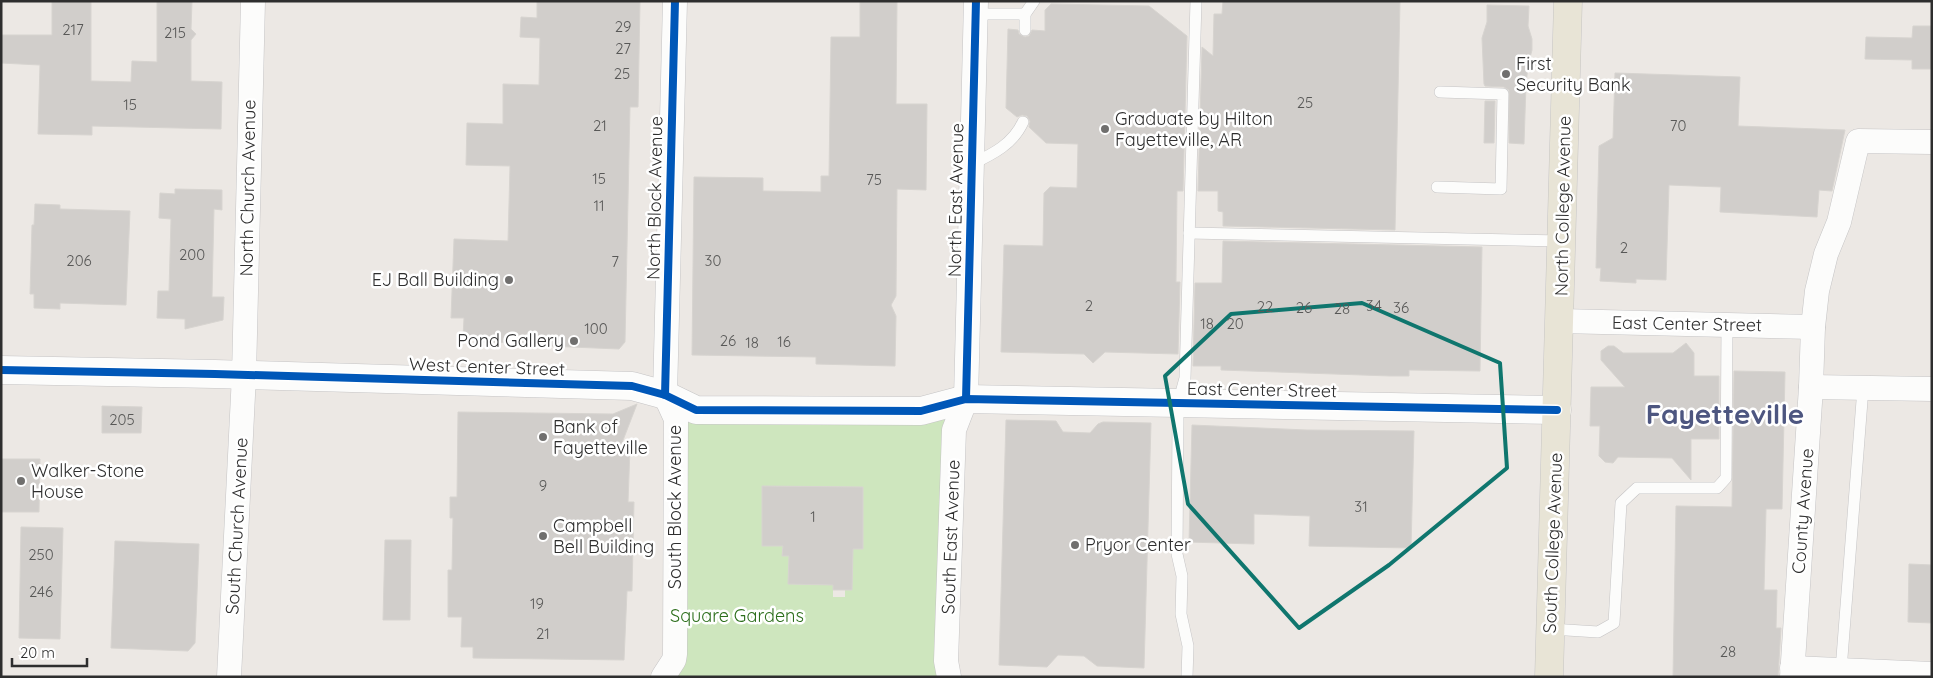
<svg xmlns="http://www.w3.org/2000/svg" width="1933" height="678" font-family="Quicksand,sans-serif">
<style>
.green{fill:#cee6be;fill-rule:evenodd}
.building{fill:#d1cecb;stroke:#d7d4d0}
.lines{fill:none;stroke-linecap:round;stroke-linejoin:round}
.lane-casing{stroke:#c5c4c5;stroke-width:12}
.street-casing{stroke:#c5c4c5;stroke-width:25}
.secondary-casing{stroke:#c5c4c5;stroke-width:29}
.primary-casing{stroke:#c6c5c4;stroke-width:29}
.lane{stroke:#fcfcfb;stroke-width:11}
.street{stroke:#fcfcfb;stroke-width:24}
.secondary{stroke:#fcfcfb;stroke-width:28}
.primary{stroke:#e8e4d6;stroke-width:28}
.cycleway-casing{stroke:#fff;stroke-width:11}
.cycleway{stroke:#0057b8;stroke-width:8}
.marked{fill:none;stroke:#0f766e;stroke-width:4;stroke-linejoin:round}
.poi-dot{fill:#706f6e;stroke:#fff;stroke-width:2}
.labels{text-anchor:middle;stroke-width:5;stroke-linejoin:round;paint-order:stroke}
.number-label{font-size:15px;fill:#585857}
.poi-label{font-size:18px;fill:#2e2e2e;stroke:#fff;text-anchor:start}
.street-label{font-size:18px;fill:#2e2e2e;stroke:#fff}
.park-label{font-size:18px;fill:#2c6e1b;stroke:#fff}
.town-label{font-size:28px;font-weight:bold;fill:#4d5680;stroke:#fff}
</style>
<rect width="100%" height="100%" fill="#ece8e4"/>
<!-- green -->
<path class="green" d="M966 399 949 677H663L676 419 696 410ZM763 486 863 487V549H839L852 578V590H845V597H833V585L789 584V556H782L783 546 762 545Z"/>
<!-- building -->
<g class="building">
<polygon points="91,1 91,81 131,82 132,61 157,62 157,1 192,1 191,29 196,34 191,40 191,81 222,82 221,129 92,126 92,135 38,134 40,65 1,63 1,35 52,35 52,2"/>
<polygon points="537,1 640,1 638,107 630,107 625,342 619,349 524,345 524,343 475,342 475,339 463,338 464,318 451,318 454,239 508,241 510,166 466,165 467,123 503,124 503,84 539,85 540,38 520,37 521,17 537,18"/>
<polygon points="860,1 897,1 896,104 927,104 926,190 897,189 896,296 891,305 896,316 895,366 816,364 816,357 692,355 694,177 763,178 763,191 821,192 821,176 829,176 831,37 860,37"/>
<polygon points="1223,1 1400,1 1395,230 1223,226 1223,212 1218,211 1218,191 1198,191 1202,47 1213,56 1214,14 1222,14"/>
<polygon points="1051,4 1149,6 1187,36 1183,191 1177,191 1176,282 1180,282 1178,354 1105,352 1093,363 1084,354 1001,352 1004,245 1043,246 1044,193 1050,187 1077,188 1078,144 1046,143 1029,127 1030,121 1027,116 1022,115 1017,117 1006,108 1008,29 1018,30 1019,34 1025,37 1029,36 1032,30 1045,31 1045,10"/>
<polygon points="1487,5 1529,6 1528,26 1532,39 1532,50 1528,65 1526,85 1524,144 1509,143 1509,90 1504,87 1485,86 1484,84 1482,38 1487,22"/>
<polygon points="1913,26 1932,26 1932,69 1912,69 1912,60 1865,59 1866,37 1912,38"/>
<polygon points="1615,73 1740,77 1738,126 1845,130 1832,191 1819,190 1817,217 1720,212 1721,187 1669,185 1666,280 1636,279 1636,283 1600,281 1601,268 1596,268 1599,146 1613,138"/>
<polygon points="1485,101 1495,101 1494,143 1484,143"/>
<polygon points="175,189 222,190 222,210 214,209 212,297 224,297 223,320 185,329 185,319 157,318 158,291 169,291 171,219 159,218 160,193 175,194"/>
<polygon points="35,204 60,205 60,209 130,211 126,305 60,303 60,309 34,308 34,294 30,294 32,225 34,225"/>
<polygon points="1223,241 1482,247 1480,371 1409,370 1409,376 1390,376 1221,370 1221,366 1193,366 1195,283 1222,283"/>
<polygon points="1686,343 1694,353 1694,376 1719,376 1719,439 1691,439 1691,480 1672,458 1618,457 1613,463 1605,462 1599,456 1600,426 1590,426 1591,387 1625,387 1601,360 1601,351 1608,346 1614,346 1623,353 1673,353"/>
<polygon points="1734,371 1785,372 1782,509 1766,509 1764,590 1777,590 1776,628 1781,628 1778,677 1673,677 1676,506 1732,507"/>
<polygon points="637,404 620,448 630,448 628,502 634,502 632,591 627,591 624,660 473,658 473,647 461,647 462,617 448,617 448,570 452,570 453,518 450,518 450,497 457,497 458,412 613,414"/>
<polygon points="102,406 142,407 141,433 102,433"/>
<polygon points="1006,420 1056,421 1063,432 1090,433 1098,424 1103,422 1151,423 1144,668 1097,666 1084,656 1058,655 1047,667 999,665"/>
<polygon points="1192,425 1307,430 1414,431 1411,548 1309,546 1310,516 1254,514 1254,544 1189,542"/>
<polygon points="1,459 40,459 39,512 1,512"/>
<polygon points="762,486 863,487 863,549 853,549 852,590 833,590 833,585 788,584 789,556 782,556 783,546 762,546"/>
<polygon points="21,527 63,528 60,639 19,638"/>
<polygon points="385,540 411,540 410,620 383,620"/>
<polygon points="115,541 199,544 195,643 188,651 111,648"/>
<polygon points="1909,564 1932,565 1932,623 1908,622"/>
</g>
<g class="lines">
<defs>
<g id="lane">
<polyline points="975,14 1025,14"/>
<polyline points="1025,30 1025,14 1034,1"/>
<path d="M972 164C993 154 1013 144 1023 122"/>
<polyline points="1437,187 1501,189 1503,94 1440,92"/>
<polyline points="1189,233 1562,241"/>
<polyline points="1551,629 1598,632 1614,623 1621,503 1637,488 1717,488 1726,478 1727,325"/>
<polyline points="1841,670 1863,388"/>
<polyline points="1187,677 1188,646 1181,614 1182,576 1177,554 1178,421 1178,404 1185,378 1196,1"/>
</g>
<g id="street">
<polyline points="1560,321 1813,327"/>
<polyline points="1811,387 1932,389"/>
<polyline points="1792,668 1932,674"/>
<polyline points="229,677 244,375 253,1"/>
<polyline points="663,677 674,660 675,654 676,419 665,395 675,1"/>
<polyline points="949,677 946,661 954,430 966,399 976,1"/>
<polyline points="1792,677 1811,387 1813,327 1817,291 1826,254 1839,222 1858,141 1932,142"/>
</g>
<polyline id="secondary" points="1,370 215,374 632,386 665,395 696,410 921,411 966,399 1557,410"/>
<polyline id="primary" points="1549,677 1568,1"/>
</defs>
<!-- lane casing -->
<use href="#lane" class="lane-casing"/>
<!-- street casing -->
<use href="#street" class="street-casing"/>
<!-- secondary casing -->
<use href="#secondary" class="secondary-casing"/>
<!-- primary casing -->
<use href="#primary" class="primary-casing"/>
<!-- lane -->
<use href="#lane" class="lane"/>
<!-- street -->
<use href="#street" class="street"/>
<!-- secondary -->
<use href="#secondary" class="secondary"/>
<!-- primary -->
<use href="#primary" class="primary"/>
<defs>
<g id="cycleway">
<polyline points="1,370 215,374 632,386 665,395 696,410 921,411 966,399 1557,410"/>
<polyline points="665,395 675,1"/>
<polyline points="966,399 976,1"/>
</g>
</defs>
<!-- cycleway casing -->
<use href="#cycleway" class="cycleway-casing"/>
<!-- cycleway -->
<use href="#cycleway" class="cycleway"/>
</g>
<!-- marked area -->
<path class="marked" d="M1362 303 1500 363 1507 468 1389 565 1299 628 1188 504 1165 376 1231 314Z"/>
<!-- markers -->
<g class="poi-dot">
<circle cx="1506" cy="74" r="5"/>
<circle cx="1105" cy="129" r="5"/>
<circle cx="509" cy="280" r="5"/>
<circle cx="574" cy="341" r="5"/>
<circle cx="543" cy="437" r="5"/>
<circle cx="21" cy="481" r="5"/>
<circle cx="543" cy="536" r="5"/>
<circle cx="1075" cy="545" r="5"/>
</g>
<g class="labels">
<!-- number labels -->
<g class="number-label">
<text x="623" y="32">29</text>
<text x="73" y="35">217</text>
<text x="175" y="38">215</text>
<text x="623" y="54">27</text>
<text x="622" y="79">25</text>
<text x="1305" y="108">25</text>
<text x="130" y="110">15</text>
<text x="600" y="131">21</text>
<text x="1678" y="131">70</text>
<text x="599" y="184">15</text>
<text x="874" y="185">75</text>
<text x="599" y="211">11</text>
<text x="1624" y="253">2</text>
<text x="192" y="260">200</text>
<text x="79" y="266">206</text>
<text x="713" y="266">30</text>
<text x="615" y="267">7</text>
<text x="1089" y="311">2</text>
<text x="1374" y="311">34</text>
<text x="1265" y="312">22</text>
<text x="1304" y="313">26</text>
<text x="1401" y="313">36</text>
<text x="1342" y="314">28</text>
<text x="1207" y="329">18</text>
<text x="1235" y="329">20</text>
<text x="596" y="334">100</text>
<text x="728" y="346">26</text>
<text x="784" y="347">16</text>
<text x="752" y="348">18</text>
<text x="122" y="425">205</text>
<text x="543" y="491">9</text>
<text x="1361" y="512">31</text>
<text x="813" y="522">1</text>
<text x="41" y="560">250</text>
<text x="41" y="597">246</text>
<text x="537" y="609">19</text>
<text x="543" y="639">21</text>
<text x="1728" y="657">28</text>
</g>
<!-- poi labels -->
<g class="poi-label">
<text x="1516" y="70">First<tspan x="1516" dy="21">Security Bank</tspan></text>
<text x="1115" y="125">Graduate by Hilton<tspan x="1115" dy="21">Fayetteville, AR</tspan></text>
<text x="499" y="286" text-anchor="end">EJ Ball Building</text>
<text x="564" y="347" text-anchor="end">Pond Gallery</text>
<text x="553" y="433">Bank of<tspan x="553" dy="21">Fayetteville</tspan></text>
<text x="31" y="477">Walker-Stone<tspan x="31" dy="21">House</tspan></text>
<text x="553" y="532">Campbell<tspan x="553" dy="21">Bell Building</tspan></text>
<text x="1085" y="551">Pryor Center</text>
</g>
<!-- street labels -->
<g class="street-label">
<text transform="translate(248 188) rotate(-89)" y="6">North Church Avenue</text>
<text transform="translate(655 198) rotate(-89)" y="6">North Block Avenue</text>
<text transform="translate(956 200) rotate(-89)" y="6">North East Avenue</text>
<text transform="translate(1563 206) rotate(-89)" y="6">North College Avenue</text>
<text transform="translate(1687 324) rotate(1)" y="6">East Center Street</text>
<text transform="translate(487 367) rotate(2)" y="6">West Center Street</text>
<text transform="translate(1262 390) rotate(1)" y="6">East Center Street</text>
<text transform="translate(675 507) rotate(-90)" y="6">South Block Avenue</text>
<text transform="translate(1803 511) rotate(-86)" y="6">County Avenue</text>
<text transform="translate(237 526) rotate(-87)" y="6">South Church Avenue</text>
<text transform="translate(951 537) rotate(-88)" y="6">South East Avenue</text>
<text transform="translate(1553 543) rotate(-88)" y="6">South College Avenue</text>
</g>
<!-- park labels -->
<g class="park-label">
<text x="737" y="622">Square Gardens</text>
</g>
<!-- town labels -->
<g class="town-label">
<text x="1725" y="424">Fayetteville</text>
</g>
</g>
<!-- border -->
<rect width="1933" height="678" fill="none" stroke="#2e2e2e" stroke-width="5"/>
<!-- scale -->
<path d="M12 658v8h75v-8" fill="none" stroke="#2e2e2e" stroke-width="2.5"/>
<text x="20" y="658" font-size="15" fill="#2e2e2e" stroke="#ffffff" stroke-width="4" paint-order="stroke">20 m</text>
</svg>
